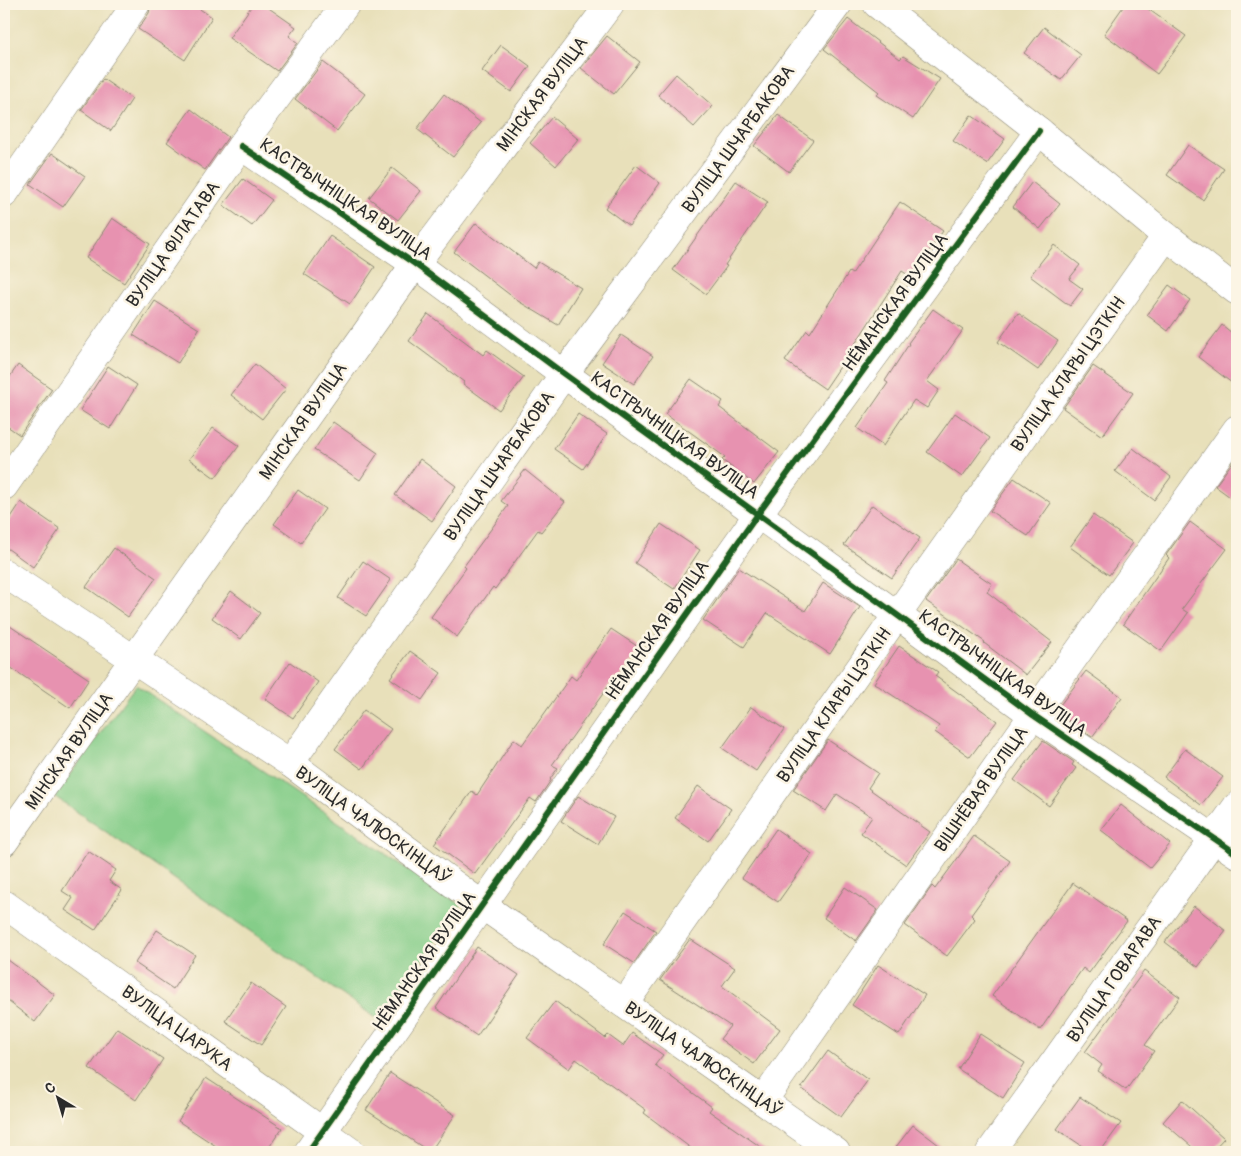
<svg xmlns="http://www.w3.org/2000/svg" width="1241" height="1156" font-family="Pangolin,sans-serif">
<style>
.green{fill:#85cd89;stroke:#587c5a}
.building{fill:#e792b0}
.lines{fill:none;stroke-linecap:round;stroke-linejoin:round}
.minor-casing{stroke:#8a8672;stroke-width:29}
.minor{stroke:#fff;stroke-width:28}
.cycleway-casing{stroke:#fcf5e5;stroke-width:9}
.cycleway{stroke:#1b5e20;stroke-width:6}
.labels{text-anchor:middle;stroke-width:5;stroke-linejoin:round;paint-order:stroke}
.street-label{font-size:18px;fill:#2b2b2b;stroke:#fcf5e5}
</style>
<rect width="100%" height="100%" fill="#fcf5e5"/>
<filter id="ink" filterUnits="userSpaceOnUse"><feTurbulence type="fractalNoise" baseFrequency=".02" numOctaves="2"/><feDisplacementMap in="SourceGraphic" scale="10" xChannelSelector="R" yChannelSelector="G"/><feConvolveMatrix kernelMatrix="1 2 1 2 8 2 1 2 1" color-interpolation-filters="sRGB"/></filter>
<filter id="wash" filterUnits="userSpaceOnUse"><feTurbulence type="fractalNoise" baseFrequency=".0096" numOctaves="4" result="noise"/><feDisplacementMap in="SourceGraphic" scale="20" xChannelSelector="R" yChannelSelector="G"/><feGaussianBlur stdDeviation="1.12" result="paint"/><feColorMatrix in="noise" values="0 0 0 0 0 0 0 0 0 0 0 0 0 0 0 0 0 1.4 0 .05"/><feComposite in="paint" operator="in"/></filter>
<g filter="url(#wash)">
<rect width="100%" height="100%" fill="#e8e0ba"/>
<!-- green -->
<polygon class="green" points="136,685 461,905 379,1020 54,796"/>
<g id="blocks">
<!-- building -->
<g class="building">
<polygon points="151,4 192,4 212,17 185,60 138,29 149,13"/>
<polygon points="253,4 263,4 296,27 289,36 298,43 277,71 229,38"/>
<polygon points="1125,4 1141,4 1186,36 1157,74 1104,34"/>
<polygon points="848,19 900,59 903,56 940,79 913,119 877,95 879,92 824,49"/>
<polygon points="1044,27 1081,55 1061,80 1024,53"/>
<polygon points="607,36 640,62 614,94 581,68"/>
<polygon points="501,45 530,66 511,92 482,71"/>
<polygon points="323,62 365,94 337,131 295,99"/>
<polygon points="676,74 713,106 694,127 658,95"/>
<polygon points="103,79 132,99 111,131 81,110"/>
<polygon points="444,94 481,123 453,157 417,129"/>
<polygon points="191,109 228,137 205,170 167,142"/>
<polygon points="778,115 813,140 789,172 754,146"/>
<polygon points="971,115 1005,139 987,164 953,141"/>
<polygon points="552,117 578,139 556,166 530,143"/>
<polygon points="1188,145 1224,169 1203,200 1167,175"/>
<polygon points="52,153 85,176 63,207 30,184"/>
<polygon points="636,165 660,183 629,226 605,208"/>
<polygon points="392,168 421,191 398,220 369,198"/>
<polygon points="243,179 272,200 252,226 223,205"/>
<polygon points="736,181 768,202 725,265 727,266 706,294 673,270"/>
<polygon points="1032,182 1060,204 1040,229 1013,207"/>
<polygon points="900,202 943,231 911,277 902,271 846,358 825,389 785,361 807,330 810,333 849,272 852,274"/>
<polygon points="112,218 150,244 124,283 86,258"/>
<polygon points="476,223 534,268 538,262 581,288 558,325 518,301 454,252"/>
<polygon points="330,236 375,267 350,304 304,274"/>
<polygon points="1054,245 1080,265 1069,279 1083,289 1070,306 1030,276"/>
<polygon points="1169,285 1190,300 1168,331 1147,315"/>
<polygon points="155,301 199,329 178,363 133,335"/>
<polygon points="933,309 963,330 927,381 939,390 927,408 914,400 883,446 857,428 888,383 885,381 909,344 908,343"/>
<polygon points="1018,313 1058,341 1038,370 998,342"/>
<polygon points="428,314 483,355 487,350 524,377 499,410 463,384 464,382 409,341"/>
<polygon points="1222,325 1237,337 1237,387 1198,357"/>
<polygon points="621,335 653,356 634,384 602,363"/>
<polygon points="255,364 286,389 262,419 231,395"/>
<polygon points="18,365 52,389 20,435 4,424 4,385"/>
<polygon points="108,366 137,385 110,429 80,410"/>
<polygon points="1093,366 1133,393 1102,436 1063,408"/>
<polygon points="691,379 723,401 719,407 779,452 754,484 722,460 725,457 665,414"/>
<polygon points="955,413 990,438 962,477 927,452"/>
<polygon points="578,414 607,434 583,469 554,449"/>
<polygon points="333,422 378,453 360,480 314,450"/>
<polygon points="213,428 239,446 215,478 189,459"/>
<polygon points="1133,448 1171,477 1154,500 1115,471"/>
<polygon points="1237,456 1237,502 1215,486"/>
<polygon points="420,459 456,486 432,521 395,495"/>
<polygon points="525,470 565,502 541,532 538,530 495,589 493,587 457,637 431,617 466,568 464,566 508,506 501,501"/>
<polygon points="1014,478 1051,503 1028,536 990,511"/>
<polygon points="298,490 325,509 301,543 274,524"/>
<polygon points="21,502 60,529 33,567 4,546 4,528"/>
<polygon points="872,505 920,538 892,578 844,545"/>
<polygon points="1093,515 1133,543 1109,575 1070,547"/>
<polygon points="1190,522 1227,549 1182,609 1188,613 1161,651 1123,624 1169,558 1166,555"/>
<polygon points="661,524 700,550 674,589 635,563"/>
<polygon points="114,548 156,578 128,617 86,587"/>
<polygon points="956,559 992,584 987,592 1052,642 1026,675 984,643 985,642 926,601"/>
<polygon points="363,561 391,580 366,616 338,598"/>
<polygon points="739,568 805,611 823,583 860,607 830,654 767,613 744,647 703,620"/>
<polygon points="231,591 260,613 241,639 212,618"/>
<polygon points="4,622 89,679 70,708 4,663"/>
<polygon points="611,629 640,648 619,679 615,677 552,765 558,768 550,779 551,780 536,802 530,798 475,874 434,844 472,791 477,795 514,739 522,745 571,676 576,680"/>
<polygon points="899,646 938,672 935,676 997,721 970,757 935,732 939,726 874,683"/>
<polygon points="410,651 441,673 422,700 390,678"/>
<polygon points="290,662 318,682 293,718 265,699"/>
<polygon points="1086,671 1122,697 1092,737 1062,716 1063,714 1057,709"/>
<polygon points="751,707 784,729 756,771 722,748"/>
<polygon points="364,710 391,729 362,769 335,749"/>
<polygon points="828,740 878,773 868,788 930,832 906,865 861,833 872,817 837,794 826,811 793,790"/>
<polygon points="1043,741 1074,762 1072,765 1076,768 1049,806 1014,780"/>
<polygon points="1185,749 1223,777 1201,805 1164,777"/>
<polygon points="698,786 731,809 708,841 675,818"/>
<polygon points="578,796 614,817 598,844 561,821"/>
<polygon points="1121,805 1170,844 1150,868 1101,830"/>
<polygon points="776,829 812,854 778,902 742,878"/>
<polygon points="974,836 1010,861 971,915 975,919 947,956 905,925 932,886 935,889"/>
<polygon points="88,851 116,870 109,881 122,890 95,930 65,910 73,898 62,891"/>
<polygon points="1073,883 1127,921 1089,973 1083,968 1040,1030 992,996"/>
<polygon points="845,887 878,910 856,941 824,918"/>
<polygon points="1194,906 1226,931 1198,967 1165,942"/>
<polygon points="625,911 656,931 634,963 604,944"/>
<polygon points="157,930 195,955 173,989 135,963"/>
<polygon points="690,939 735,968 722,986 780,1029 754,1064 720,1039 730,1026 660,980"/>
<polygon points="477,947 519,975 477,1036 436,1008"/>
<polygon points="4,957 55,995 35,1022 4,998"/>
<polygon points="878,965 925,995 899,1035 852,1005"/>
<polygon points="1144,971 1180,997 1145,1045 1154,1051 1126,1090 1098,1071 1102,1065 1085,1052"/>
<polygon points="251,983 286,1007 261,1045 225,1021"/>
<polygon points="555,1001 605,1038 608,1035 623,1046 632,1033 663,1055 655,1065 712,1107 709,1111 768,1152 696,1152 644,1113 646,1110 576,1059 569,1069 527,1038"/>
<polygon points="117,1028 163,1059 136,1100 89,1068"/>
<polygon points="980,1034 1025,1063 1003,1098 958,1069"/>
<polygon points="828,1051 868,1080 841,1117 801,1088"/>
<polygon points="390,1073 455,1115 430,1152 366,1110"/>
<polygon points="206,1078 282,1128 266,1152 225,1152 178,1121"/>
<polygon points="1080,1097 1121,1123 1100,1152 1091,1152 1057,1129"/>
<polygon points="1182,1100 1224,1138 1211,1152 1198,1152 1163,1122"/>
<polygon points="913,1125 948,1152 892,1152"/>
</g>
</g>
</g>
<g filter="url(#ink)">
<use href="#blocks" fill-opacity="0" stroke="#8a8672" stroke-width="1"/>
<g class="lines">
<defs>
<g id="minor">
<polyline points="877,4 1039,131 1166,236 1237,291"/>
<polyline points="241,146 415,264 564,374 897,615 1033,715 1237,854"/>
<polyline points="4,194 136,4"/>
<polyline points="4,486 241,146 346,4"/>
<polyline points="4,573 290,763 482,905 836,1152"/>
<polyline points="290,763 564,374 838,4"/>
<polyline points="4,842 415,264 610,4"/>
<polyline points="4,904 351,1152"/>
<polyline points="624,1004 897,615 1166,236"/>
<polyline points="763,1101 1033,715 1237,429"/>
<polyline points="308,1152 758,514 1039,131"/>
<polyline points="990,1152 1237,806"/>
</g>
</defs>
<!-- minor casing -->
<use href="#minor" class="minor-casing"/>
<!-- minor -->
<use href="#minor" class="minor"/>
<defs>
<g id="cycleway">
<polyline points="241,146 415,264 564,374 897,615 1033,715 1237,854"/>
<polyline points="308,1152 758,514 1039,131"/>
</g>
</defs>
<!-- cycleway casing -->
<use href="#cycleway" class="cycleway-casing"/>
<!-- cycleway -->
<use href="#cycleway" class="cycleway"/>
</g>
</g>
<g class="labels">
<!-- street labels -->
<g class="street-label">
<text transform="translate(542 94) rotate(-53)" y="6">МІНСКАЯ ВУЛІЦА</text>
<text transform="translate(738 139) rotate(-54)" y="6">ВУЛІЦА ШЧАРБАКОВА</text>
<text transform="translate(346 199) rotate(34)" y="6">КАСТРЫЧНІЦКАЯ ВУЛІЦА</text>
<text transform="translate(173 244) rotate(-55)" y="6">ВУЛІЦА ФІЛАТАВА</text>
<text transform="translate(895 302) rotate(-54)" y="6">НЁМАНСКАЯ ВУЛІЦА</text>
<text transform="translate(1068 374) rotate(-55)" y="6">ВУЛІЦА КЛАРЫ ЦЭТКІН</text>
<text transform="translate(303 421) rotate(-55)" y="6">МІНСКАЯ ВУЛІЦА</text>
<text transform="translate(675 435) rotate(36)" y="6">КАСТРЫЧНІЦКАЯ ВУЛІЦА</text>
<text transform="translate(499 466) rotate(-55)" y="6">ВУЛІЦА ШЧАРБАКОВА</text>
<text transform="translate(657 630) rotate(-55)" y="6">НЁМАНСКАЯ ВУЛІЦА</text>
<text transform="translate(1003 673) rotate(36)" y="6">КАСТРЫЧНІЦКАЯ ВУЛІЦА</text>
<text transform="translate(834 705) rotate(-55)" y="6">ВУЛІЦА КЛАРЫ ЦЭТКІН</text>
<text transform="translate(69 751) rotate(-55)" y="6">МІНСКАЯ ВУЛІЦА</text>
<text transform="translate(981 789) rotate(-55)" y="6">ВІШНЁВАЯ ВУЛІЦА</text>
<text transform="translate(373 825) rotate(36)" y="6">ВУЛІЦА ЧАЛЮСКІНЦАЎ</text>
<text transform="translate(424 961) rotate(-55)" y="6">НЁМАНСКАЯ ВУЛІЦА</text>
<text transform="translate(1114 979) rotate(-55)" y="6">ВУЛІЦА ГОВАРАВА</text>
<text transform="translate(177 1028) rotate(36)" y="6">ВУЛІЦА ЦАРУКА</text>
<text transform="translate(703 1059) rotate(35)" y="6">ВУЛІЦА ЧАЛЮСКІНЦАЎ</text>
</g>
</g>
<!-- margin -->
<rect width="1241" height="1156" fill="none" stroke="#fcf5e5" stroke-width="20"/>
<!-- north arrow -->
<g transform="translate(58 1098) rotate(322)" stroke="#fcf5e5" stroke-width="4" paint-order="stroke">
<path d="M0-4L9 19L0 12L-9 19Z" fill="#2b2b2b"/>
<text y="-8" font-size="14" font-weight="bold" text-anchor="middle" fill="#2b2b2b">С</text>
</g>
</svg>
